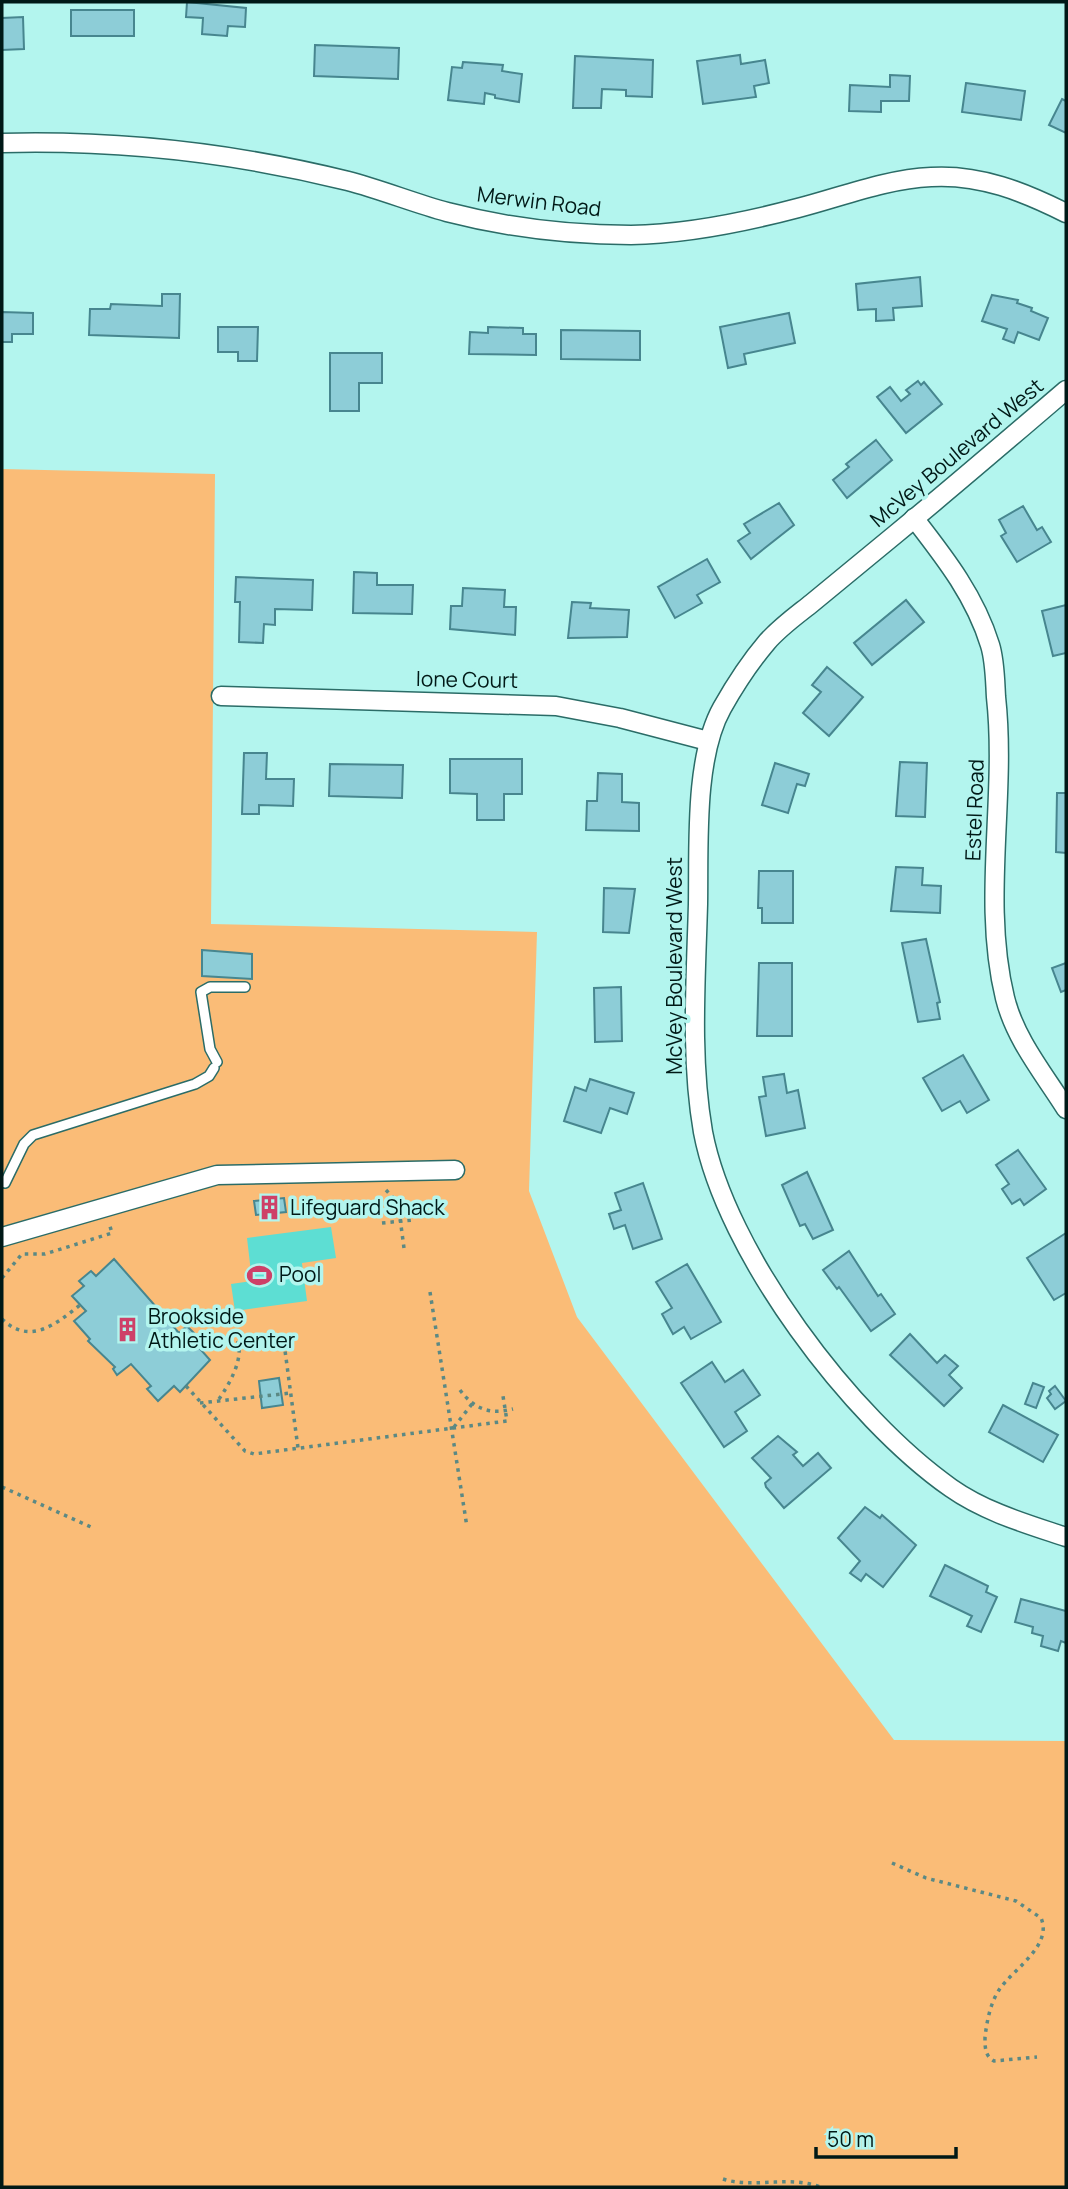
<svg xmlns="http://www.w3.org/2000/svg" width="1068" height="2189" font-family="Manrope,sans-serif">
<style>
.green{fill:#fabc77}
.water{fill:#5dded3}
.building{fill:#8dcdd7;stroke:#47868f;stroke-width:2}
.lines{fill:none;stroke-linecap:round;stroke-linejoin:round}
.service-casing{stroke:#2b6c67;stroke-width:12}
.minor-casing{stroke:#2b6c67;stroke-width:21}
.path{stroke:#5b8984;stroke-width:3.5;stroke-dasharray:3.5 5;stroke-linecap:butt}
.service{stroke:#fff;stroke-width:9}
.minor{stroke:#fff;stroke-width:18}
.labels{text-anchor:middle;stroke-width:7;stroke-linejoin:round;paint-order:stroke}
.street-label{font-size:21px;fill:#001917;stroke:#b3f5ee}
.poi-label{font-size:21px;fill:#001917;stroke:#b3f5ee;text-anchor:start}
</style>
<rect width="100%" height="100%" fill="#b3f5ee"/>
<!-- green -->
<polygon class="green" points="2,469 215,474 211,924 537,932 529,1191 577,1317 894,1740 1066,1741 1066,2187 2,2187"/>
<!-- water -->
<polygon class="water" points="331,1227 336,1258 302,1263 307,1301 235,1311 231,1284 252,1281 247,1238"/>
<!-- building -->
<g class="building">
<polygon points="187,2 246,8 245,27 228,26 227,36 202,34 203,18 186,17"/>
<rect x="71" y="10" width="63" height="26"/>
<polygon points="23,17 24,49 2,50 2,18"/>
<polygon points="315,45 399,48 398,79 314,76"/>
<polygon points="740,55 741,64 765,60 769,83 754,86 756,97 703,104 697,61"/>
<polygon points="575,56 653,60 652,97 626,96 626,90 602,89 601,108 573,108"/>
<polygon points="463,62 503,65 502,71 522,74 519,102 495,98 495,95 485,93 484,104 448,100 452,67 462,68"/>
<polygon points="890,75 910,76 909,101 881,101 881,112 849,111 850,85 890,87"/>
<polygon points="966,83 1025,91 1021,120 962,112"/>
<polygon points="1062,99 1066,101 1066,133 1049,125"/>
<polygon points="920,277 922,306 893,308 894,320 876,321 876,309 858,310 856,284"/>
<polygon points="162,294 180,294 179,338 89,335 90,309 110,309 111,304 162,306"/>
<polygon points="992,295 1018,300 1017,303 1032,308 1031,311 1048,318 1039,340 1018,332 1014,343 1003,339 1007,329 982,321"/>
<polygon points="2,312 33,313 33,334 12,334 12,342 2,342"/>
<polygon points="789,313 795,343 744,354 746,364 728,368 720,327"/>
<polygon points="218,327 258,327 257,361 238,361 238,352 218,352"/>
<polygon points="488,327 523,328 523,334 536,334 536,355 469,354 470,332 488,333"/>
<polygon points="561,330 640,331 640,360 561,359"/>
<polygon points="330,353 382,353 382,383 359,383 359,411 330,411"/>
<polygon points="918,381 921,385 924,382 942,404 906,433 877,397 890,387 901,401 910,394 906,390"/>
<polygon points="876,440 892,460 847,498 833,480 849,467 846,464"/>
<polygon points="779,503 794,525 751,559 738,541 750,533 744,524"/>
<polygon points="1023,506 1037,530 1042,527 1051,542 1017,562 1001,536 1006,533 999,520"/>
<polygon points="707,559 720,582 697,595 702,603 675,618 658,587"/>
<polygon points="354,572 377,573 377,585 413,585 412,614 353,613"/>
<polygon points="236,577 313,580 312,610 275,609 275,625 264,624 263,643 239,642 240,602 235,602"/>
<polygon points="463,588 505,590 504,607 516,607 515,635 450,629 451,606 462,606"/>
<polygon points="906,600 924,622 872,665 854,643"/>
<polygon points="572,602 591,603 590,608 629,610 627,637 568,638"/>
<polygon points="1066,605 1066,653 1053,656 1042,611"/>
<polygon points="827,667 863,697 829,736 803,713 821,692 812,685"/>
<polygon points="244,753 267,753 266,779 294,779 293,806 259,805 259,814 242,814"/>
<polygon points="450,759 522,759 522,794 504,794 504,820 477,820 477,794 450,793"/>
<polygon points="900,762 927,763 925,817 896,816"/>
<polygon points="775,763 809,774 805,786 797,784 788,813 762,805"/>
<polygon points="330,764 403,765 402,798 329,796"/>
<polygon points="598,773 622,774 622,802 639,803 639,831 586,830 587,801 597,801"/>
<polygon points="1057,793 1066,793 1066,853 1056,852"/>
<polygon points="896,867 923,868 922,885 941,886 940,913 891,911"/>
<polygon points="759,871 793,871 793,923 762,923 762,908 758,908"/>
<polygon points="604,888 635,889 629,933 603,932"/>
<polygon points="926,939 940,1002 937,1003 940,1019 918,1022 902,943"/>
<polygon points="202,950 252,954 252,979 202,976"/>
<polygon points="759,963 792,963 792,1036 757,1036"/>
<polygon points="1066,963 1066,990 1061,992 1052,968"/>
<polygon points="621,987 622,1041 595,1042 594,988"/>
<polygon points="963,1055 989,1100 967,1113 960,1101 942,1111 923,1078"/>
<polygon points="784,1074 787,1093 798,1090 805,1128 766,1136 759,1097 766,1096 763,1077"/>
<polygon points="590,1079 634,1093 627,1114 610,1108 601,1133 564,1121 575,1087 586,1091"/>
<polygon points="1018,1150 1046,1189 1024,1205 1020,1199 1012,1204 1002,1189 1009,1184 996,1165"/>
<polygon points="807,1172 833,1230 813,1239 805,1224 800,1226 782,1185"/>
<polygon points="643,1183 662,1239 633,1249 625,1225 614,1229 609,1214 621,1210 615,1193"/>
<polygon points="284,1198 286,1212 256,1215 254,1201"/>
<polygon points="1066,1233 1066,1293 1054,1300 1027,1258"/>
<polygon points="849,1251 878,1296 881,1294 895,1314 871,1331 839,1287 837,1289 823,1270"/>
<polygon points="114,1259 179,1333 187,1326 197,1336 193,1341 210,1360 180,1392 174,1386 158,1401 147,1389 151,1386 131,1364 117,1375 113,1369 115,1367 88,1341 90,1339 74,1321 86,1311 72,1296 84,1286 79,1281 91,1271 96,1276"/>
<polygon points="687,1264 721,1322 691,1339 684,1327 673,1334 662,1314 672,1308 656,1282"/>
<polygon points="910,1334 937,1363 945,1355 958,1366 949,1375 962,1388 944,1406 890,1355"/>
<polygon points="712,1362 725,1382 743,1370 760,1395 735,1412 747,1431 724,1447 681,1383"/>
<polygon points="279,1378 283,1405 262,1408 259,1381"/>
<polygon points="1033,1383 1044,1387 1036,1408 1025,1404"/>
<polygon points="1055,1386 1066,1401 1055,1409 1047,1398 1051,1394 1049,1391"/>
<polygon points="1003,1405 1058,1435 1043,1462 989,1432"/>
<polygon points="778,1436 797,1452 793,1455 803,1466 818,1453 831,1468 784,1508 766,1487 765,1483 771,1478 752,1458"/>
<polygon points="865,1507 880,1518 882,1515 916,1545 883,1587 866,1574 861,1581 850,1573 860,1561 838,1538"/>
<polygon points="945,1565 988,1586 986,1592 997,1597 981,1632 967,1626 972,1616 930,1596"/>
<polygon points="1021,1599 1066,1611 1066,1643 1061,1641 1058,1651 1041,1646 1043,1636 1032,1633 1033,1627 1015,1622"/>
</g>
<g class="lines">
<defs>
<g id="service">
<polyline points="217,1062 210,1049 201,992 210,987 245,987"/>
<polyline points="5,1183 24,1144 33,1135 195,1084 209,1076 214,1068"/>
</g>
<g id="minor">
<path d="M2 143C118 140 235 153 348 181 382 190 414 203 447 212 505 227 571 235 631 235 686 234 745 222 798 208 841 197 886 179 931 177 980 174 1024 192 1066 213"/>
<path d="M1066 390C1010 438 954 486 897 533 869 556 840 580 812 603 797 615 780 627 767 642 750 662 735 685 722 708 694 758 699 847 698 904 696 979 690 1057 703 1132 726 1253 851 1418 951 1488 985 1512 1027 1524 1066 1537"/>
<path d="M914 518C945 558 975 596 990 645 995 661 995 680 996 697 1007 797 981 900 1005 998 1015 1039 1044 1074 1066 1109"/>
<polyline points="221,696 556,706 620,718 708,741"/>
<polyline points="2,1237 217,1175 455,1170"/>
</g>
</defs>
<!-- service casing -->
<use href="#service" class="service-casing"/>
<!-- minor casing -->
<use href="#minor" class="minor-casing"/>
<!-- path -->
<g class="path">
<polyline points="386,1190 398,1203 404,1248"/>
<polyline points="382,1223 413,1220"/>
<polyline points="2,1278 22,1254 45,1254 112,1233 109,1223"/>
<polyline points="430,1292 467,1527"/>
<path d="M2 1319C30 1346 56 1324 80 1305"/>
<polyline points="284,1343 298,1448"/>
<polyline points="186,1386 245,1451 254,1454 507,1421 503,1396"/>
<path d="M460 1390C474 1409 490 1415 513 1409"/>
<path d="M219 1399C230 1383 246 1356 236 1337"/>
<polyline points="200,1403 291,1393"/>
<polyline points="454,1427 472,1404"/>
<polyline points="2,1487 91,1527"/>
<path d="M892 1863 926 1878 1016 1901 1041 1918C1053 1946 1013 1969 999 1990 990 2004 987 2021 985 2037 985 2048 985 2056 994 2061L1037 2057"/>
<path d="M723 2179C753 2189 789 2175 820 2187"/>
</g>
<!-- service -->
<use href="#service" class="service"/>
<!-- minor -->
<use href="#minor" class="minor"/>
</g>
<!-- icons -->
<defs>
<symbol id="building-bare" viewBox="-9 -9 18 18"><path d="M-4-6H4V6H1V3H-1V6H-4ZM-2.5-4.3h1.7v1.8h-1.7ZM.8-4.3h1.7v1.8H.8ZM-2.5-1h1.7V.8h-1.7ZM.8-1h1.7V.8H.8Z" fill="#ce4068" stroke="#b3f5ee" stroke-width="2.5" paint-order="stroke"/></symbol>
<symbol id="stadium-bare" viewBox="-9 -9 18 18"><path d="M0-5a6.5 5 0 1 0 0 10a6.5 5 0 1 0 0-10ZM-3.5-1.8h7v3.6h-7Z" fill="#ce4068" stroke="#b3f5ee" stroke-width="2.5" paint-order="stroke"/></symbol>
</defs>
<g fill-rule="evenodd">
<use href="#building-bare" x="252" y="1190" width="35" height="35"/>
<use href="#stadium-bare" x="242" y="1258" width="35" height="35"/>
<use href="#building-bare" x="110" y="1312" width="35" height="35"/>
</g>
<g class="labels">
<!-- street labels -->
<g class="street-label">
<text transform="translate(539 202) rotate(7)" y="7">Merwin Road</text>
<text transform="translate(957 453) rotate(-40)" y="7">McVey Boulevard West</text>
<text transform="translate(467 680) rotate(1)" y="7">Ione Court</text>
<text transform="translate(975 810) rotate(-88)" y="7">Estel Road</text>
<text transform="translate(675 966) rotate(-90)" y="7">McVey Boulevard West</text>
</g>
<!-- poi labels -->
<g class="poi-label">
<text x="290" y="1215">Lifeguard Shack</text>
<text x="279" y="1282">Pool</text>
<text x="148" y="1324">Brookside<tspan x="148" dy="24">Athletic Center</tspan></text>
</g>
</g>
<!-- border -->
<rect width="1068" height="2189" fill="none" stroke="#001917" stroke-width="7"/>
<!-- scale -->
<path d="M816 2147v10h140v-10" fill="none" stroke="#001917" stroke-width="3.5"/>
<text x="827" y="2147" font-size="21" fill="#001917" stroke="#b3f5ee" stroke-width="5" paint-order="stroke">50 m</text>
</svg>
